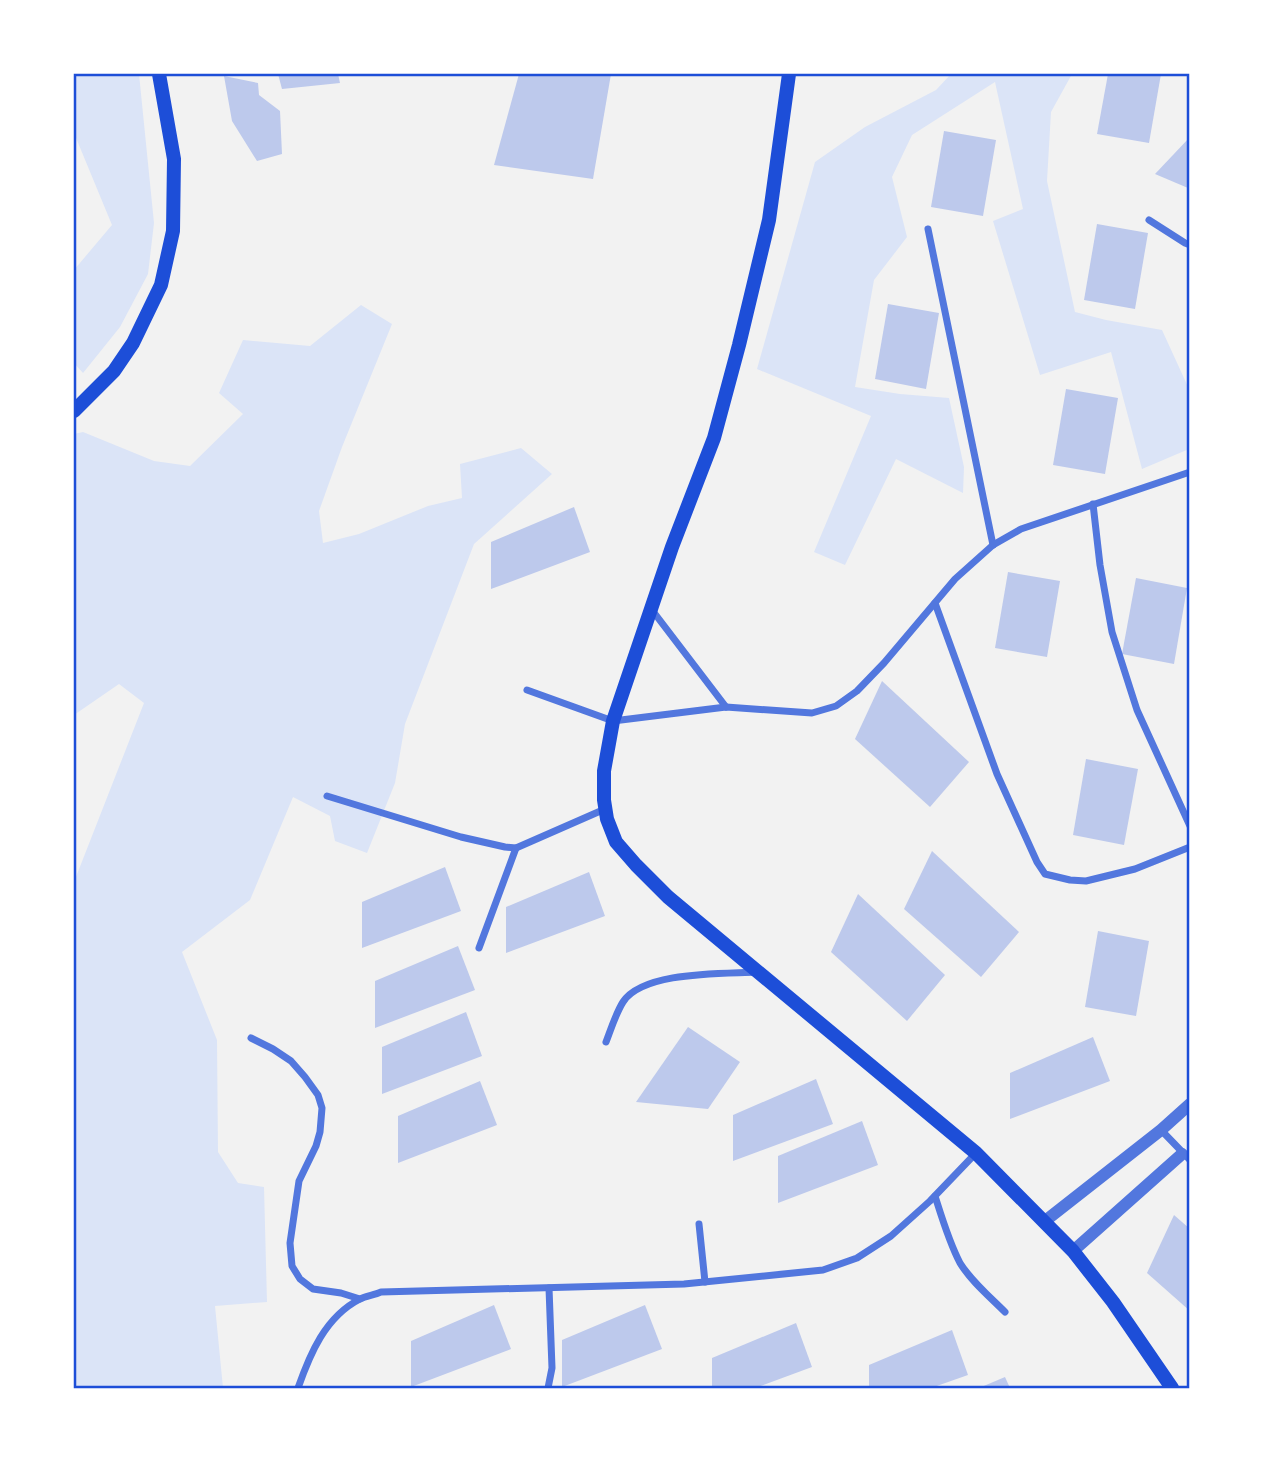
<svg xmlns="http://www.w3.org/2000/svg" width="1263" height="1462" font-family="Spectral,serif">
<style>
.green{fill:#dbe4f7}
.building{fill:#bdc9ec}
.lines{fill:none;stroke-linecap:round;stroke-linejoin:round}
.minor{stroke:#5277de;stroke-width:7}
.tertiary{stroke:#5277de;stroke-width:12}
.secondary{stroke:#1d4ed8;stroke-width:14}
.neatline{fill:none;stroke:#1d4ed8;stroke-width:2.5}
</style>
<rect width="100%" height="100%" fill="#f2f2f2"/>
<!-- green -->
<g class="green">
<polygon points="74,74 139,74 154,223 148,274 120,327 83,373 74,363 74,270 112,225 74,133"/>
<polygon points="951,74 1072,74 1051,112 1047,181 1075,312 1106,320 1162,330 1189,389 1189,449 1142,469 1111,352 1040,375 993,221 1023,209 995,82 912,135 892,177 907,237 874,280 855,387 900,394 949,398 964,467 963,493 896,459 845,565 814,552 871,416 757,369 815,162 865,127 936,90"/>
<polygon points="361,305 392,324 342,447 319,511 323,543 359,534 428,506 462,498 460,464 521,448 552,474 474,544 405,724 395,783 367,853 335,841 330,816 293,797 250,900 182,952 217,1040 218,1152 238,1183 264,1187 267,1302 215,1306 223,1388 74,1388 74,882 144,703 119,684 74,715 74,434 83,432 154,461 190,466 243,414 219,393 243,340 310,346"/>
</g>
<!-- building -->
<g class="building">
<polygon points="278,74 338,74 340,83 282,89"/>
<polygon points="519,74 611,74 593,179 494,165"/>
<polygon points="1108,74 1161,74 1149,143 1097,134"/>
<polygon points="224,76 258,83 259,95 280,111 282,154 257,161 232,121"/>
<polygon points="944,131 996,140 983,216 931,207"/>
<polygon points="1190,137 1190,186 1188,188 1155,174"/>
<polygon points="1097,224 1148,233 1135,309 1084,300"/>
<polygon points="888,304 939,313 926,389 875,379"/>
<polygon points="1066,389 1118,398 1105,474 1053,465"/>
<polygon points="574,507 590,552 491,589 491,542"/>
<polygon points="1008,572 1060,581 1047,657 995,648"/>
<polygon points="1136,578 1187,588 1174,664 1122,654"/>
<polygon points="882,681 969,762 930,807 855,739"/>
<polygon points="1086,759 1138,769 1124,845 1073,835"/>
<polygon points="932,851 1019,932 981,977 904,909"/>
<polygon points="445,867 461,911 362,948 362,902"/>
<polygon points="589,872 605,916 506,953 506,907"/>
<polygon points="858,894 945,975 907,1021 831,952"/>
<polygon points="1098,931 1149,941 1136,1016 1085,1007"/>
<polygon points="458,946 475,990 375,1028 375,981"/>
<polygon points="466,1012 482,1056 382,1094 382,1047"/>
<polygon points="688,1027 740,1062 708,1109 636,1102"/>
<polygon points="1093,1037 1110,1081 1010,1119 1010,1073"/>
<polygon points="816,1079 833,1124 733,1161 733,1115"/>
<polygon points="480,1081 497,1125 398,1163 398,1116"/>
<polygon points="862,1121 878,1165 778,1203 778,1156"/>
<polygon points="1174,1215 1190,1229 1190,1311 1147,1273"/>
<polygon points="494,1305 511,1349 411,1387 411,1341"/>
<polygon points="645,1305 662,1349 562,1387 562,1340"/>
<polygon points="796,1323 812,1367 755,1388 712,1388 712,1358"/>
<polygon points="952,1330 968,1375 931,1388 869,1388 869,1365"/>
<polygon points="1005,1377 1010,1388 979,1388"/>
</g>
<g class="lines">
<!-- minor -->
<g class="minor">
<polyline points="1149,220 1185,243 1190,245"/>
<polyline points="928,229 993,545"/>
<polyline points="1093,504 1100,565 1112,632 1137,710 1190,826"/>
<polyline points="935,603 997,774 1037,862 1045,874 1070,880 1086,881 1135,869 1190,847"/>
<polyline points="652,610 726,707"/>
<polyline points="527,690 613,721 726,707 812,713 836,706 857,691 884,663 955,579 993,545 1021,529 1190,472"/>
<polyline points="327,796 461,837 505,847 516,848 605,809"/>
<polyline points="479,948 516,848"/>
<polyline points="251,1038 273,1049 291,1061 305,1077 318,1095 322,1108 320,1132 316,1146 299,1181 290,1243 292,1266 300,1279 313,1289 341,1293 360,1299"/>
<path d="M606 1042C611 1029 616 1013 623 1002 643 971 723 974 757 972"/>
<polyline points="1161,1130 1190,1160"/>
<path d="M935 1196C942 1218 949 1242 960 1263 971 1281 990 1297 1005 1312"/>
<polyline points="699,1224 705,1282"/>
<path d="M298 1388C310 1354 325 1317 360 1299 366 1296 374 1295 381 1292L684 1284 823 1270 857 1258 891 1236 930 1201 976 1153"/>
<polyline points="548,1388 552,1368 549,1288"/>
</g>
<!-- tertiary -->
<g class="tertiary">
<polyline points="1045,1221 1161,1130 1190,1104"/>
<polyline points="1073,1251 1182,1154"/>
</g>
<!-- secondary -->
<g class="secondary">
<polyline points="789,74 769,220 739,345 714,438 672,547 613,721 604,771 604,800 607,819 616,842 636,865 668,897 976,1153 1073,1251 1113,1302 1172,1388"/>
<polyline points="74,411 114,371 133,343 161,285 173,231 174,159 159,74"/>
</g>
</g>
<!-- border -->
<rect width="1263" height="1462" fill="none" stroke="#ffffff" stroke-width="150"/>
<rect x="75" y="75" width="1113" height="1312" class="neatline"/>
</svg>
